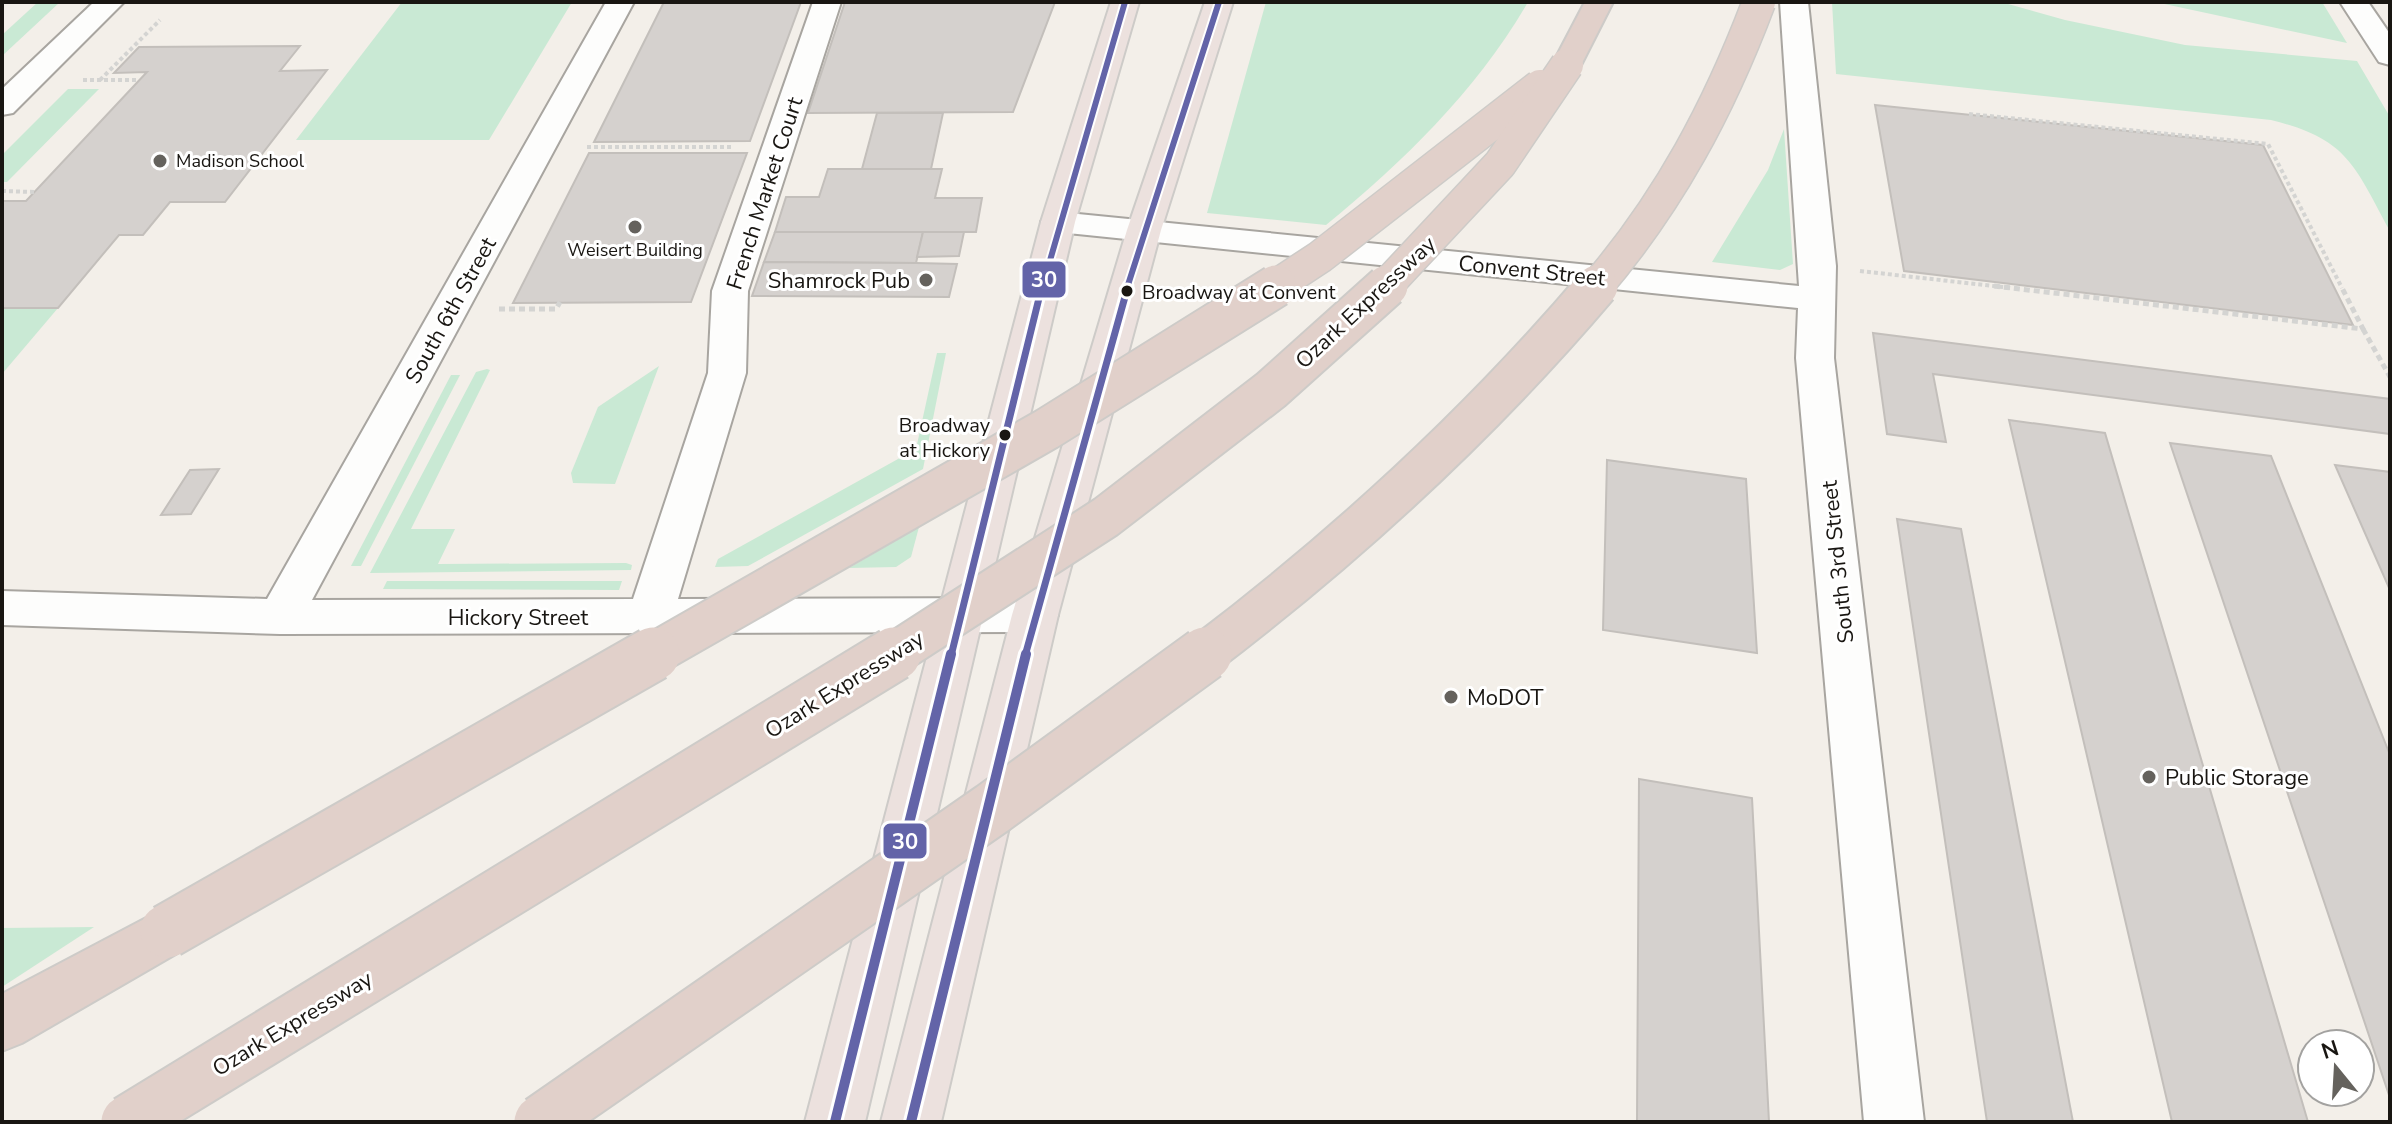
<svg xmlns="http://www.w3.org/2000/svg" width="2392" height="1124" font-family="'Nunito Sans',sans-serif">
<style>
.green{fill:#c9e9d4}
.building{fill:#d5d1ce;stroke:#c3bfbb;stroke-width:2}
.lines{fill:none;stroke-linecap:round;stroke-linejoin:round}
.street-casing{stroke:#a8a5a0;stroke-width:4}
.secondary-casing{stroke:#a8a5a0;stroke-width:4}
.primary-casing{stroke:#cdcbc8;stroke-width:4}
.highway-casing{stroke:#cdcbc8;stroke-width:4}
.path-far1{stroke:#d4d4d2;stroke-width:4;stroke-dasharray:4 3;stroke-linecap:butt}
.path{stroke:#d4d4d2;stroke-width:5;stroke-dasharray:6 4;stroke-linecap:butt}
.street{fill:#fdfdfc;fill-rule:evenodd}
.secondary{fill:#fdfdfc;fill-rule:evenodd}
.primary{fill:#ece1de;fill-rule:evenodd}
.highway{fill:#e1d0ca;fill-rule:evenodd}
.highway-bridge-far2-casing{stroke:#cdcbc8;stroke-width:35;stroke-linecap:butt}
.highway-bridge-far1-casing{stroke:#cdcbc8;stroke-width:45;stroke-linecap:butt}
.highway-bridge-casing{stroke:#cdcbc8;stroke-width:57;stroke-linecap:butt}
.highway-bridge-far2{stroke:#e1d0ca;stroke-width:32}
.highway-bridge-far1{stroke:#e1d0ca;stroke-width:41}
.highway-bridge{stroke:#e1d0ca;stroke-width:53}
.bus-1-far2-casing{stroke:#fff;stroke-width:10}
.bus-1-far1-casing{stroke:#fff;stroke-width:13}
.bus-1-casing{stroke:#fff;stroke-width:16}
.bus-1-far2{stroke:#6364a8;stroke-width:6}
.bus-1-far1{stroke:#6364a8;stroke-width:7}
.bus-1{stroke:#6364a8;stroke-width:10}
.poi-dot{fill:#65625d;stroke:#fff;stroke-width:3}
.bus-dot{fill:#191612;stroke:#fff;stroke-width:3}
.labels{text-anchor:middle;stroke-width:6;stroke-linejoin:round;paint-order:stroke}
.far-poi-label{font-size:18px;fill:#191612;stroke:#fff;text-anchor:start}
.bus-label{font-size:20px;fill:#191612;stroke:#fff;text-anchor:start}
.street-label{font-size:22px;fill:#191612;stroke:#fff}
.poi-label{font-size:22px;fill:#191612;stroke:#fff;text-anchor:start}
.line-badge{stroke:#fff;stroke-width:3}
.badge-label{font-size:22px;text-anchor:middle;font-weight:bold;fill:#fff}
</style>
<rect width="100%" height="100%" fill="#f3efe9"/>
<!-- green -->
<g class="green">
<polygon points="38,2 60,2 2,56 2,35"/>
<polygon points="402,2 572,2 489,140 296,140"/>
<path d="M1266 2H1528C1476 91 1405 160 1326 225L1207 213Z"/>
<path d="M1832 2H2001L2065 20 2185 45 2357 61 2390 117V231C2354 165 2348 139 2271 120L1836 74Z"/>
<polygon points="2155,2 2322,2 2347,43"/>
<polygon points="68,89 99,89 7,182 2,182 2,155"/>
<polygon points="1784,129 1793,264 1780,270 1712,262 1768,170"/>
<polygon points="2,308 58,308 2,374"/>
<polygon points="937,353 946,353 923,469 748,566 715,567 718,559 916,449"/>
<polygon points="659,366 615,484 573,483 571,473 598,407"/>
<polygon points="487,369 490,370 411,529 455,529 438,564 626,563 632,565 631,570 370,573 476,372"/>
<polygon points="451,375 460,375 361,566 351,566"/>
<polygon points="919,527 911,557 896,567 849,568"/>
<polygon points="387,581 622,581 619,590 383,589"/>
<polygon points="94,927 2,987 2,928"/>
</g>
<!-- building -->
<g class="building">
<polygon points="664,2 801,2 750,141 594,142"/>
<polygon points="845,2 1055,2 1013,112 808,113"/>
<polygon points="300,46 280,71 327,70 225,202 170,202 143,235 119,235 58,308 2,308 2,201 26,201 147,72 114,73 139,47"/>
<polygon points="1875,105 2263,145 2353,325 1904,271"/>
<polygon points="877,113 943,113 931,169 862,169"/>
<polygon points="589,153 747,153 691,302 513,303"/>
<polygon points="828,169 942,169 935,198 982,198 976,232 775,232 786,197 819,197"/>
<polygon points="775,232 923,232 916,263 764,262"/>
<polygon points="923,232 964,232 959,256 917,257"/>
<polygon points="764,262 916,263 957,264 949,297 752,296"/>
<polygon points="1873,333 2390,399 2390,434 1933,374 1946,442 1887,434"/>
<polygon points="2009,420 2105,433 2308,1122 2172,1122"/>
<polygon points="2170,443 2271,456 2390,755 2390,1098"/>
<polygon points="1607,460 1746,479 1757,653 1603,630"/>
<polygon points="2335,465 2390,472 2390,590"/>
<polygon points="219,469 191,514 161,515 190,470"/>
<polygon points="1897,519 1961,529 2073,1122 1987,1122"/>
<polygon points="1639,779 1752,798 1769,1122 1637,1122"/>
</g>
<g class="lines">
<defs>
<g id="street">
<polygon points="606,2 634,2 312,600 633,599 708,373 712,291 813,2 841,2 748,291 746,373 678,599 1035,598 1051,603 1058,615 1051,627 1035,632 280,634 2,625 2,591 267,599"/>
<polygon points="1780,2 1808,2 1836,266 1834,358 1924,1122 1864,1122 1796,358 1798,308 1058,232 1046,229 1041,222 1046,215 1058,212 1799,286"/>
<polygon points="2340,2 2368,2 2390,34 2390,65 2379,62"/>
</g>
<polygon id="secondary" points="94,2 124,2 13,113 2,115 2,89"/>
<g id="primary">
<polygon points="1111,2 1139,2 1075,222 865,1122 805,1122 1041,222"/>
<polygon points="1205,2 1233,2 1161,230 1058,615 941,1122 881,1122 1012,615 1127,230"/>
</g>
<g id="highway">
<polygon points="1585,2 1613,2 1578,71 1556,71 1552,65"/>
<polygon points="167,907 186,914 194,931 186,948 22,1043 2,1051 2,994"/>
</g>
</defs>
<!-- street casing -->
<use href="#street" class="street-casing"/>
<!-- secondary casing -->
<use href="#secondary" class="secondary-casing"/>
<!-- primary casing -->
<use href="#primary" class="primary-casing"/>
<!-- highway casing -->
<use href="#highway" class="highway-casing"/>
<!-- path-far1 -->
<g class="path-far1">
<polyline points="83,80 139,80"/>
<polyline points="100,80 160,20"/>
<polyline points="1969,114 2268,144 2342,288"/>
<polyline points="587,147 733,147"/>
<polyline points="2,191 35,192"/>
<polyline points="1860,271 2011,288"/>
</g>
<!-- path -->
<g class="path">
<polyline points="1994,286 2363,329 2341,286"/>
<polyline points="499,309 556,309 560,302"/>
<polyline points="2363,329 2390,377"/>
</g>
<!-- street -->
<use href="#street" class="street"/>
<!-- secondary -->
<use href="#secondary" class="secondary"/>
<!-- primary -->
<use href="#primary" class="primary"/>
<!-- highway -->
<use href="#highway" class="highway"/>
<defs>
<g id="highway-bridge-far2">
<polyline points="1273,288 1320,257 1540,86"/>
<polyline points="1384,288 1500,164 1567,65"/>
<path d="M1595 288C1669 202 1719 108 1759 2"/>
</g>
<g id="highway-bridge-far1">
<polyline points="650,656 1047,429 1276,286"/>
<polyline points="891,656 1106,517 1271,390 1387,286"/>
<path d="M1202 656C1347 546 1479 425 1597 286"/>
</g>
<g id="highway-bridge">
<polyline points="167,931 653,654"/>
<polyline points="128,1122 894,654"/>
<polyline points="541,1122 992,809 1205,654"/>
</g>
</defs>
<!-- highway-bridge-far2 casing -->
<use href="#highway-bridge-far2" class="highway-bridge-far2-casing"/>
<!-- highway-bridge-far1 casing -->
<use href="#highway-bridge-far1" class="highway-bridge-far1-casing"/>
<!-- highway-bridge casing -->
<use href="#highway-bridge" class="highway-bridge-casing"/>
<!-- highway-bridge-far2 -->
<use href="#highway-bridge-far2" class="highway-bridge-far2"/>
<!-- highway-bridge-far1 -->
<use href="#highway-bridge-far1" class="highway-bridge-far1"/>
<!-- highway-bridge -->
<use href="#highway-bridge" class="highway-bridge"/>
<defs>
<g id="bus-1-far2">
<polyline points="1042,288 1125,2"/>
<polyline points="1127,288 1219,2"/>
</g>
<g id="bus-1-far1">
<polyline points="951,656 1042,286"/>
<polyline points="1025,656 1128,286"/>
</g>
<g id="bus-1">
<polyline points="835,1122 951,654"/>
<polyline points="911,1122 1026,654"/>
</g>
</defs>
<!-- bus-1-far2 casing -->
<use href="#bus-1-far2" class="bus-1-far2-casing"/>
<!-- bus-1-far1 casing -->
<use href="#bus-1-far1" class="bus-1-far1-casing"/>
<!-- bus-1 casing -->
<use href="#bus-1" class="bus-1-casing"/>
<!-- bus-1-far2 -->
<use href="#bus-1-far2" class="bus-1-far2"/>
<!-- bus-1-far1 -->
<use href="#bus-1-far1" class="bus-1-far1"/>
<!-- bus-1 -->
<use href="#bus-1" class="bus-1"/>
</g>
<!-- markers -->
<g class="poi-dot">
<circle cx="160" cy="161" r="8"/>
<circle cx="635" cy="227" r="8"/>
<circle cx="926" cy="280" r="8"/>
<circle cx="1451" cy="697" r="8"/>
<circle cx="2149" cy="777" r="8"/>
</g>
<g class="bus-dot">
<circle cx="1127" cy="291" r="7"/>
<circle cx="1005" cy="435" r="7"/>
</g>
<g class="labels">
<!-- far-poi labels -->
<g class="far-poi-label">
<text x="176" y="167">Madison School</text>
<text x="635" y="256" text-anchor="middle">Weisert Building</text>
</g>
<!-- bus labels -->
<g class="bus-label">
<text x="1142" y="299">Broadway at Convent</text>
<text x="990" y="432" text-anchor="end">Broadway<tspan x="990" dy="25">at Hickory</tspan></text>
</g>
<!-- street labels -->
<g class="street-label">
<text transform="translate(764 193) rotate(-72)" y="8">French Market Court</text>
<text transform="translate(1532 270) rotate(6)" y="8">Convent Street</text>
<text transform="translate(1365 302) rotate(-43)" y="8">Ozark Expressway</text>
<text transform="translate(450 310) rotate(-61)" y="8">South 6th Street</text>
<text transform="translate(1837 562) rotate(-96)" y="8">South 3rd Street</text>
<text x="518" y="625">Hickory Street</text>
<text transform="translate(844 684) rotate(-32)" y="8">Ozark Expressway</text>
<text transform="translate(292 1023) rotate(-31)" y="8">Ozark Expressway</text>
</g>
<!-- poi labels -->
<g class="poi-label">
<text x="910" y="288" text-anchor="end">Shamrock Pub</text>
<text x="1467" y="705">MoDOT</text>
<text x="2165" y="785">Public Storage</text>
</g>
</g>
<g class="line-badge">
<rect x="1021" y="260" width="46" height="39" rx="8" fill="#6364a8"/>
<rect x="882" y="822" width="46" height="38" rx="8" fill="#6364a8"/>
</g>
<g class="badge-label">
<text x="1044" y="287">30</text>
<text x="905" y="849">30</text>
</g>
<!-- border -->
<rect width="2392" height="1124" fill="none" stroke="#191612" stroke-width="8"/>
<!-- north arrow -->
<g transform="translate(2336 1068) rotate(342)"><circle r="38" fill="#ffffff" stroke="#a3a2a0" stroke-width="2"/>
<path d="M0-6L14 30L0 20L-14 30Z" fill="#65625d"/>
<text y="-12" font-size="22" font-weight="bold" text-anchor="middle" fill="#191612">N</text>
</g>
</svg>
